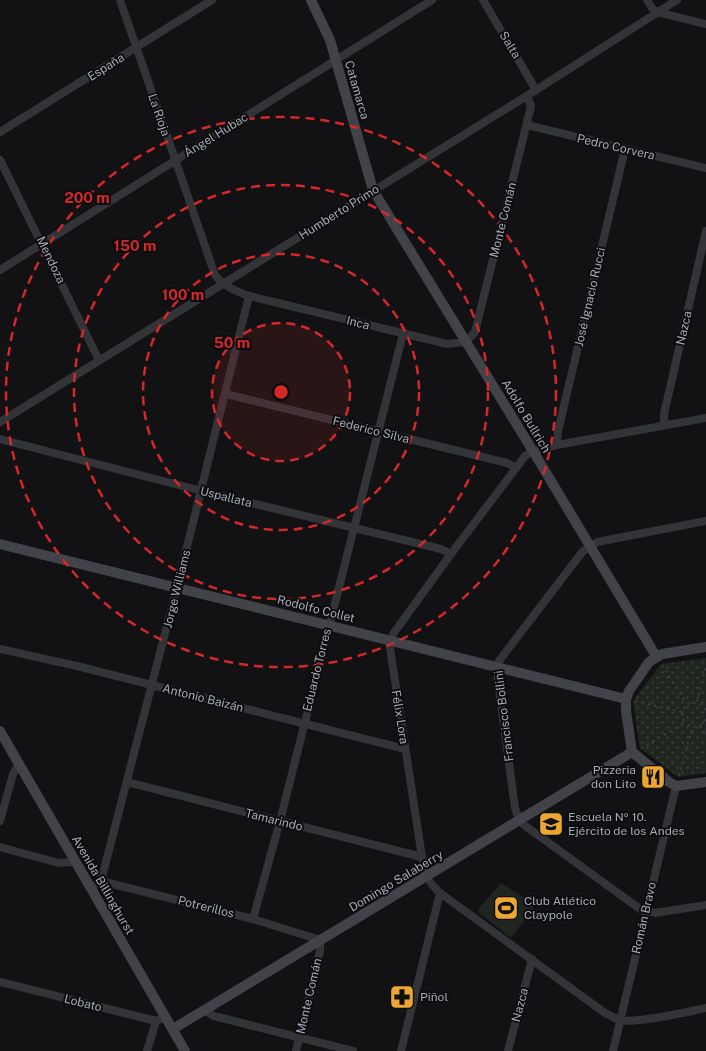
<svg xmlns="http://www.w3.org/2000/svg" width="706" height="1051" font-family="'Public Sans',sans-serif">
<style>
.grass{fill:url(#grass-dots)}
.pitch{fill:#1e261f}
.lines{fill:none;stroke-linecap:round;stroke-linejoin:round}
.path{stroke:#393b3f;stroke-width:2;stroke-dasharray:2.5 4;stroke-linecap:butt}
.street{stroke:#333438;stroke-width:8}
.secondary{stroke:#414348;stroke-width:10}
.ring{fill:none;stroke:#d62828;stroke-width:2.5;stroke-dasharray:9 6}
.labels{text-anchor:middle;stroke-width:4;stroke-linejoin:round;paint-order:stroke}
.street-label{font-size:12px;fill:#a4a9b4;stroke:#0d0d0f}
.poi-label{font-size:12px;fill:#a4a9b4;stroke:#0d0d0f;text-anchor:start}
.centre{fill:#d62828;stroke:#0d0d0f;stroke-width:2.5}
.ring-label{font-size:15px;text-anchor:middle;font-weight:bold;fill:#d62828;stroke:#0d0d0f;stroke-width:4;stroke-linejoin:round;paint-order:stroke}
</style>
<defs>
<pattern id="grass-dots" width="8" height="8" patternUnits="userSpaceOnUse" patternTransform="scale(1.25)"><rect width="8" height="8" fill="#1e261f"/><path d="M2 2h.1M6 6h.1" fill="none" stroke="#3c433d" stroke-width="1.8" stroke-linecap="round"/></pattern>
</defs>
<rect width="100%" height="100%" fill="#121214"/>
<!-- grass -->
<polygon class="grass" points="706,658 706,773 678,777 640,748 633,701 661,664"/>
<!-- pitch -->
<polygon class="pitch" points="501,883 535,905 511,938 477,911"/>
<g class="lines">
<!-- path -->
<g class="path">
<polyline points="662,665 687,704"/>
<polyline points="635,701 682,712"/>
<polyline points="697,702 706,666"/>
<path d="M706 710 701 704 691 702 683 709C680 721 688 729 700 726L706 719"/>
<polyline points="700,726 706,735"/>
<polyline points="641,748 685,723"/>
<polyline points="679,776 692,728"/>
</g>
<!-- street -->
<g class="street">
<path d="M120 0 215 275C224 287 236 291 249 296L447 344 466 342 475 332 531 106 527 96"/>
<polyline points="483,0 536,90"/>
<polyline points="647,0 652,8 657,12 706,24"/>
<polyline points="527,125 706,168"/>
<polyline points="0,132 212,0"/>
<polyline points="0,160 99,360"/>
<polyline points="0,270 432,0"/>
<polyline points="226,394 507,463 516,468"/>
<path d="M706 418 557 445 533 451 525 456 451 554 393 634 390 648 424 870C427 880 433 886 440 893L605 1013C610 1015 615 1019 620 1020 637 1024 686 1012 706 1008"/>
<polyline points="0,422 533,92 677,0"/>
<polyline points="664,425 664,414 706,231"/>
<polyline points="0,439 202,491 441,549 451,554"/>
<polyline points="557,445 558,431 625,149"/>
<polyline points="706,521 597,542 583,551 499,661 497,674 515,808 517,814 524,825 640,909 655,913 706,905"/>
<polyline points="0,649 77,666 405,749"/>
<polyline points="127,782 422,857"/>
<polyline points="0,821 13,774 19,763"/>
<polyline points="0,847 59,863 74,862"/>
<polyline points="101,881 177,587 249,296"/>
<polyline points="91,888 101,881 253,919 317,939 320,942 320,951 296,1051"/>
<polyline points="253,919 280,821 403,334"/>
<polyline points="0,982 156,1021 165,1017"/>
<polyline points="204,1010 214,1016 353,1051"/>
<polyline points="147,1051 156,1021"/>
<polyline points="401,1051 440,893"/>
<polyline points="508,1051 532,959"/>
<polyline points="613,1051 676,786"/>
</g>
<!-- secondary -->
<g class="secondary">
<polyline points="311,0 330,40 373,190 533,451 656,656"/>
<polyline points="0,544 626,699"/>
<polyline points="706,647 662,654 649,662 629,691 626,699 626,711 632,752 669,782 676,786 706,782"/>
<polyline points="0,731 185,1051"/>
<polyline points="173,1029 632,752"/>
</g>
</g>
<!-- distance rings -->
<circle cx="281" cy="392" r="69" fill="#d62828" fill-opacity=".12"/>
<g class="ring">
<circle cx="281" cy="392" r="69"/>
<circle cx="281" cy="392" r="138"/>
<circle cx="281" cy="392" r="207"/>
<circle cx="281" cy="392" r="275"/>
</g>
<!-- icons -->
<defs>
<symbol id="restaurant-square" viewBox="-11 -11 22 22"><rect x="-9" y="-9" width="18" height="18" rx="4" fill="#eda631" stroke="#0d0d0f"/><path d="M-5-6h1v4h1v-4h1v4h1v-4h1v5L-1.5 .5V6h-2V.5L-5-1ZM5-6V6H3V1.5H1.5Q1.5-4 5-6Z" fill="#111"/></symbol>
<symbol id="school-square" viewBox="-11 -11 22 22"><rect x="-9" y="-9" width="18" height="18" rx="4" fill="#eda631" stroke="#0d0d0f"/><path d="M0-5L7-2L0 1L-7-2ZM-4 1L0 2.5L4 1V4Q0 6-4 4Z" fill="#111"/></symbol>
<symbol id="stadium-square" viewBox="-11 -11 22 22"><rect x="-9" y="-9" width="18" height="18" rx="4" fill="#eda631" stroke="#0d0d0f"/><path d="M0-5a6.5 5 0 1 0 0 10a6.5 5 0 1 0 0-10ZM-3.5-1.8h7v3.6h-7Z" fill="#111"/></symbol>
<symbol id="pharmacy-square" viewBox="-11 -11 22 22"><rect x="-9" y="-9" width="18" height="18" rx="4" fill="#eda631" stroke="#0d0d0f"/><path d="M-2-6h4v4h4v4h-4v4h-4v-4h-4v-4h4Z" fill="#111"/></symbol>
</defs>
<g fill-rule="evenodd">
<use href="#restaurant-square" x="639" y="763" width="28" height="28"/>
<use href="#school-square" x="537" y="810" width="28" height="28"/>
<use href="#stadium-square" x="492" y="894" width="28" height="28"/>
<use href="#pharmacy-square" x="388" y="983" width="28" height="28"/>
</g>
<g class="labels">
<!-- street labels -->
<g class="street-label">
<text transform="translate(510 45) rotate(59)" y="4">Salta</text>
<text transform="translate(106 67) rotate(-32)" y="4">España</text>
<text transform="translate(357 90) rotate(74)" y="4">Catamarca</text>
<text transform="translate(159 115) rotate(71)" y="4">La Rioja</text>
<text transform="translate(216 135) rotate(-32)" y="4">Ángel Hubac</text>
<text transform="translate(616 147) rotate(13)" y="4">Pedro Corvera</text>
<text transform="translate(339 212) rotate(-32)" y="4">Humberto Primo</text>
<text transform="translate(503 220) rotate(-76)" y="4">Monte Comán</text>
<text transform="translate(51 260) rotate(64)" y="4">Mendoza</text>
<text transform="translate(590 297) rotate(-77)" y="4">José Ignacio Rucci</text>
<text transform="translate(358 323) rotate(14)" y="4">Inca</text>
<text transform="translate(684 328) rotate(-77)" y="4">Nazca</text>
<text transform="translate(526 416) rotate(59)" y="4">Adolfo Bullrich</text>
<text transform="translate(371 430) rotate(14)" y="4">Federico Silva</text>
<text transform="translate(226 497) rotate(14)" y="4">Uspallata</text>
<text transform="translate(177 589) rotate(-76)" y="4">Jorge Williams</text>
<text transform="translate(316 609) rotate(14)" y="4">Rodolfo Collet</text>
<text transform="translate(317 670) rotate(-76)" y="4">Eduardo Torres</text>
<text transform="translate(203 698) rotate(14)" y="4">Antonio Baizán</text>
<text transform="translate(504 716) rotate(-97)" y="4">Francisco Bollini</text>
<text transform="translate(400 717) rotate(81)" y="4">Félix Lora</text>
<text transform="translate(274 820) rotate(14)" y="4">Tamarindo</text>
<text transform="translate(396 881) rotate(-31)" y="4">Domingo Salaberry</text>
<text transform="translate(103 885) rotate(60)" y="4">Avenida Billinghurst</text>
<text transform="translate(206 907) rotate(14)" y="4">Potrerillos</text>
<text transform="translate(644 918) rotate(-77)" y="4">Román Bravo</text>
<text transform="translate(309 996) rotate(-77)" y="4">Monte Comán</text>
<text transform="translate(83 1003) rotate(14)" y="4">Lobato</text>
<text transform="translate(520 1005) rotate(-75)" y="4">Nazca</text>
</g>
<!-- poi labels -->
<g class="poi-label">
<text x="636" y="774" text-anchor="end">Pizzeria<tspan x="636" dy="14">don Lito</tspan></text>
<text x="568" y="821">Escuela Nº 10.<tspan x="568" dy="14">Ejército de los Andes</tspan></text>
<text x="524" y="905">Club Atlético<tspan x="524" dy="14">Claypole</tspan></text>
<text x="420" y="1001">Piñol</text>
</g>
</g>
<circle cx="281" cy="392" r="8" class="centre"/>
<g class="ring-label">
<text x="87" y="203">200 m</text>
<text x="135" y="251">150 m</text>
<text x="183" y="300">100 m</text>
<text x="232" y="348">50 m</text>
</g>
</svg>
